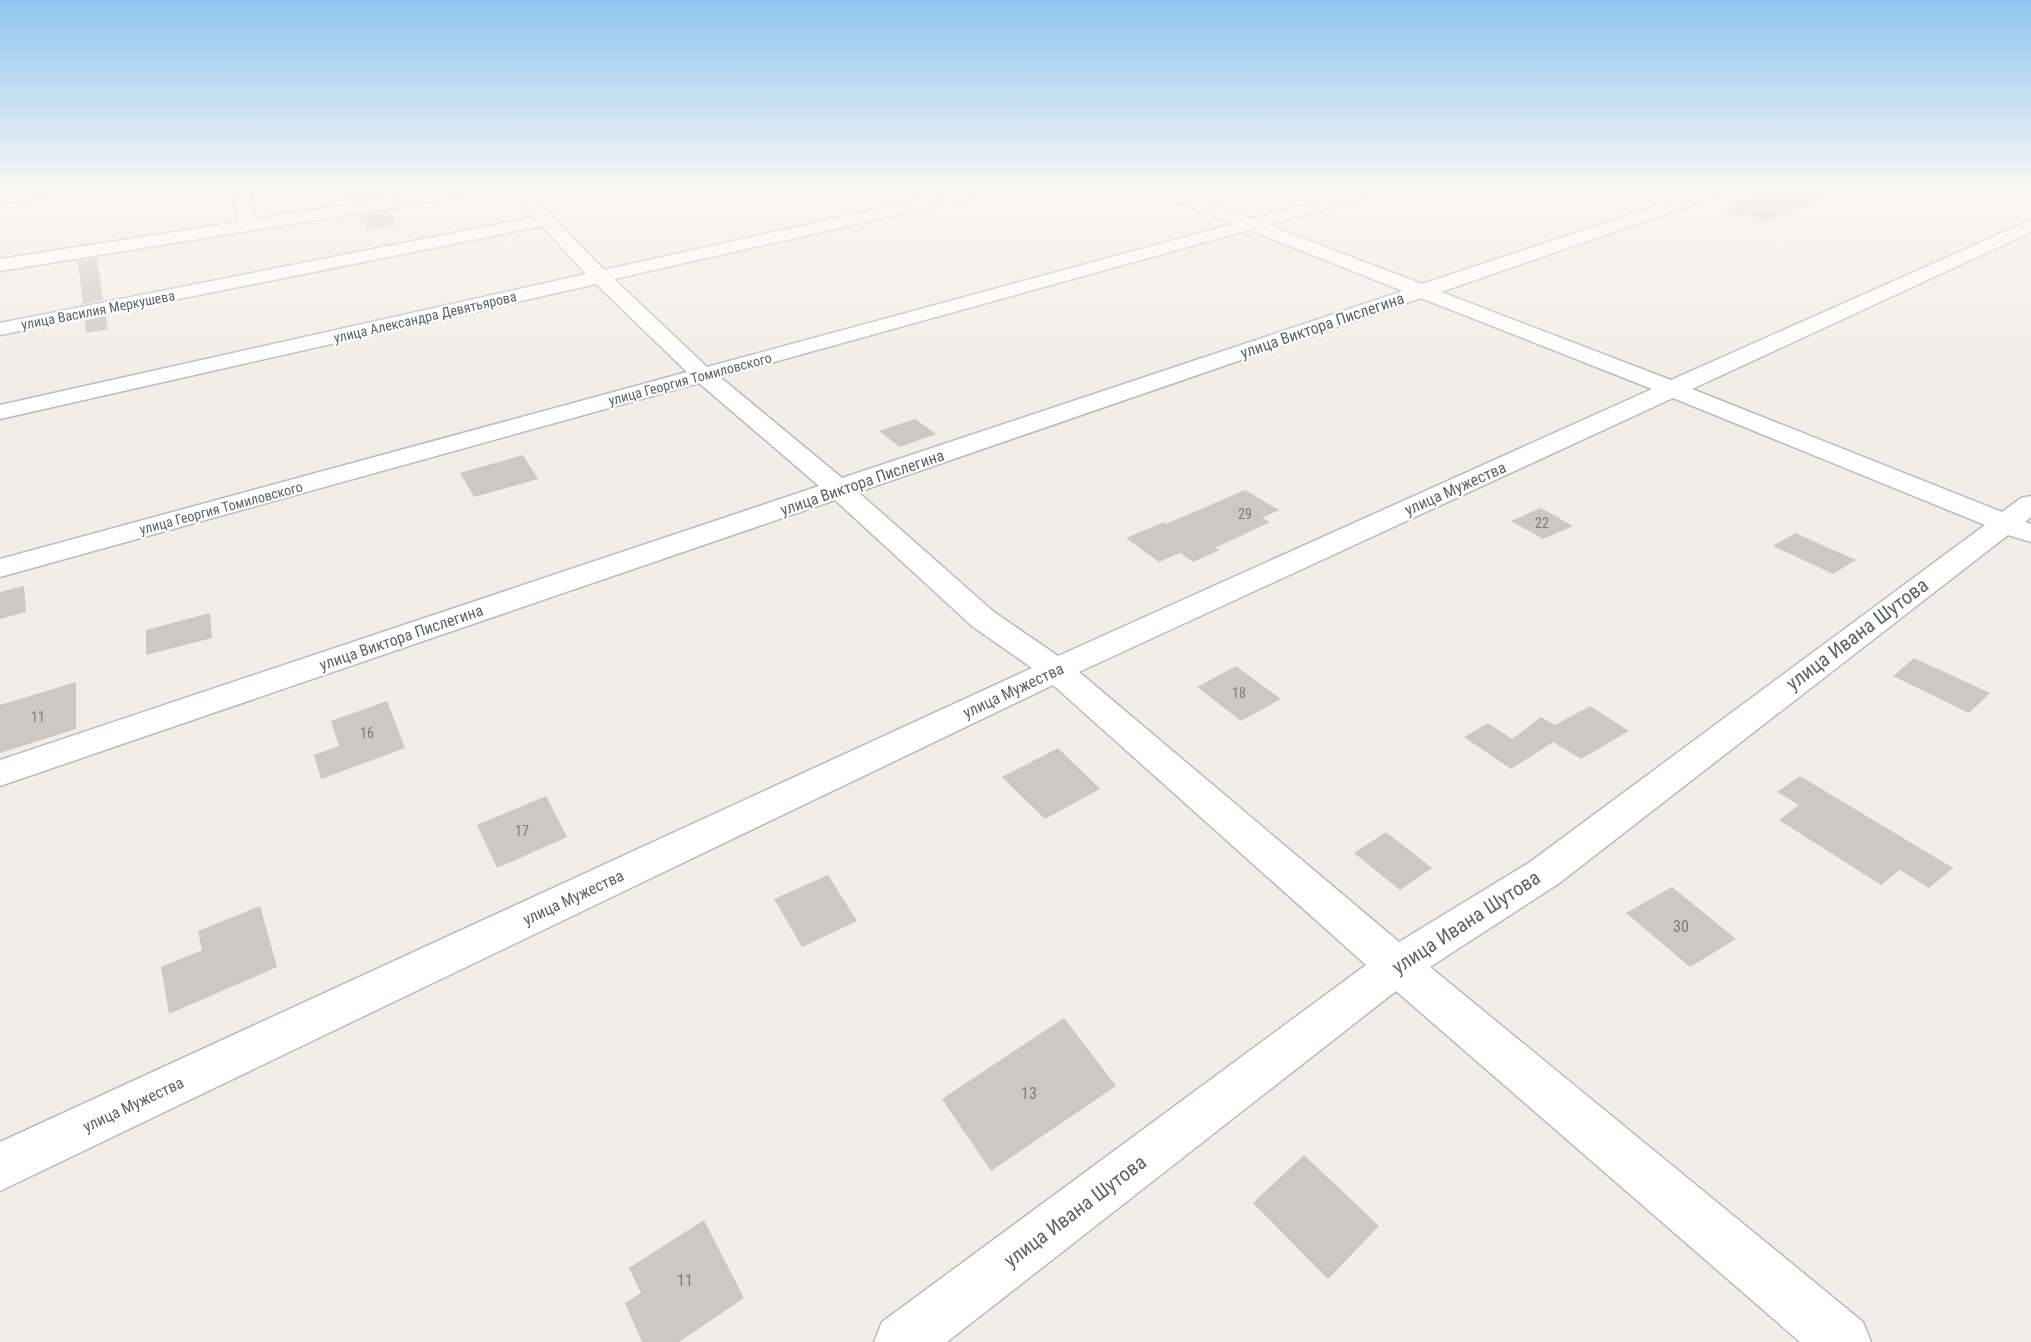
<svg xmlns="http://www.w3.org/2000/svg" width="2031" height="1342" font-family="'Roboto Condensed',sans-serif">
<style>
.building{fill:#ccc9c4}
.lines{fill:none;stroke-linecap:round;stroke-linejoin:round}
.minor-casing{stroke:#b7babe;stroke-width:3}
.minor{fill:#fff;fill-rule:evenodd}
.labels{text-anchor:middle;stroke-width:4.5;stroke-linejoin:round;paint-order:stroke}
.far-street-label{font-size:14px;fill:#5e6368;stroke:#fff}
.number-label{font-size:14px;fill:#7a7c7f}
.street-label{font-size:16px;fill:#5e6368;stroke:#fff}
.near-number-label{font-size:16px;fill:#7a7c7f}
.near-street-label{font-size:20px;fill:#5e6368;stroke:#fff}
</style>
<rect width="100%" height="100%" fill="#f1eee7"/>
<!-- building -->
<g class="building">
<polygon points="341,189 373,189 379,197 349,202"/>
<polygon points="1777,189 1844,189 1844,190 1767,221 1721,209"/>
<polygon points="388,211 398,225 367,230 358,216"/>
<polygon points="97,258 103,300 83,304 78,261"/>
<polygon points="106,316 108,329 86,333 85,320"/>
<polygon points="915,419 936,434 900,447 879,431"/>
<polygon points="523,455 538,479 474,497 460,473"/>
<polygon points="1245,490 1279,510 1262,518 1270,522 1215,548 1220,550 1193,562 1180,553 1159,562 1126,538 1164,522 1166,524"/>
<polygon points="1541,508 1573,526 1543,539 1511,521"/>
<polygon points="1795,533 1856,560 1833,574 1773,546"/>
<polygon points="24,586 26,612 0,619 0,592"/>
<polygon points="210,613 212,638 146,655 146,630"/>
<polygon points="1914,658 1990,693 1969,713 1893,676"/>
<polygon points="1236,666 1281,699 1241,721 1197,687"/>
<polygon points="76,682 76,729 0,753 0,705"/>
<polygon points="387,701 405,748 321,779 314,755 339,746 331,721"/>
<polygon points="1590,706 1629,731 1581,759 1553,742 1511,769 1464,737 1488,723 1512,739 1541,717 1555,725"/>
<polygon points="1058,748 1100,789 1045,819 1002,777"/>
<polygon points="1800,776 1953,868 1929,888 1900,870 1881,885 1779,820 1799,805 1777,792"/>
<polygon points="546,796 567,837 497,868 477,825"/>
<polygon points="1386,832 1432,868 1400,890 1354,853"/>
<polygon points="828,875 857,921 802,947 774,899"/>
<polygon points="1672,887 1736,939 1690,967 1626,913"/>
<polygon points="260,906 277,967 169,1014 161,967 202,950 198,931"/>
<polygon points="1064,1018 1116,1086 991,1171 942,1099"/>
<polygon points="1304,1155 1379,1226 1328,1279 1253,1203"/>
<polygon points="704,1220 744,1298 679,1342 642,1342 625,1303 641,1293 629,1268"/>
</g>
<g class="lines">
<defs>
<g id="minor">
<polygon points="32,189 75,189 67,194 0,204 0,194"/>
<polygon points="234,189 250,189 255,219 445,189 486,189 478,194 0,271 0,259 238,222"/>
<path d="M509 189H526L604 270 966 189H997L989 194 614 279 707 367 1233 224 1154 192 1152 189H1175L1252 219 1360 189H1387L1385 192 1268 225 1422 284 1706 189H1731L1729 192 1441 292 1671 380 2031 220V232L1692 389 2002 512 2021 498 2031 496V517L2025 522 2031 524V542L2008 535 1558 884 1430 967 1863 1322 1871 1342H1800L1396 991 947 1342H874L882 1322 1366 965 1053 685 0 1191V1142L1032 668 972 626 835 500 0 786V760L819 486 699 383 0 577V559L687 372 596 284 0 419V405L586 274 542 226 0 335V323L534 217ZM1249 230 1403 291 842 478 720 377ZM1421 298 1652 389 1058 656 994 612 858 492ZM1673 398 1985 525 1530 862 1399 942 1079 672Z"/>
</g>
</defs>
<!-- minor casing -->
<use href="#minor" class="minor-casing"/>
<!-- minor -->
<use href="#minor" class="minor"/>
</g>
<!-- sky -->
<linearGradient id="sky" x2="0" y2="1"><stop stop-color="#8fc6f1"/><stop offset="0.5" stop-color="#f9f7f4"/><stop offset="1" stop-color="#f9f7f4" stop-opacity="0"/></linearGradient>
<rect width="2031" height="377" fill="url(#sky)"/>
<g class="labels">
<!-- far-street labels -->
<g class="far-street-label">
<text transform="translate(98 310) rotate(-11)" y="5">улица Василия Меркушева</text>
<text transform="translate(425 317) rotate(-13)" y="5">улица Александра Девятьярова</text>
<text transform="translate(690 379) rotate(-15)" y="5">улица Георгия Томиловского</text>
<text transform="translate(221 508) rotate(-15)" y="5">улица Георгия Томиловского</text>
</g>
<!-- number labels -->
<g class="number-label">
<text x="1245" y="519">29</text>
<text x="1542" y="528">22</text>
<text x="1239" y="698">18</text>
<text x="38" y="722">11</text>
<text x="367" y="738">16</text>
<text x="522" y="836">17</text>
</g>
<!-- street labels -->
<g class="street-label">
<text transform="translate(1322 325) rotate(-19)" y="6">улица Виктора Пислегина</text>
<text transform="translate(862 482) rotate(-19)" y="6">улица Виктора Пислегина</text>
<text transform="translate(1455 488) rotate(-24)" y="6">улица Мужества</text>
<text transform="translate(401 637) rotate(-19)" y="6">улица Виктора Пислегина</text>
<text transform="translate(1013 690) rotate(-25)" y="6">улица Мужества</text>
<text transform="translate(573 897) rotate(-25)" y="6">улица Мужества</text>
<text transform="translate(133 1104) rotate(-25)" y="6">улица Мужества</text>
</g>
<!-- near-number labels -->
<g class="near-number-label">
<text x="1681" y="932">30</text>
<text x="1029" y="1099">13</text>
<text x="685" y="1286">11</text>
</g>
<!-- near-street labels -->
<g class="near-street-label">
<text transform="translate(1857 634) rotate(-37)" y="7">улица Ивана Шутова</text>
<text transform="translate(1466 922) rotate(-33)" y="7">улица Ивана Шутова</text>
<text transform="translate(1075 1211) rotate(-37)" y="7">улица Ивана Шутова</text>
</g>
</g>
</svg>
